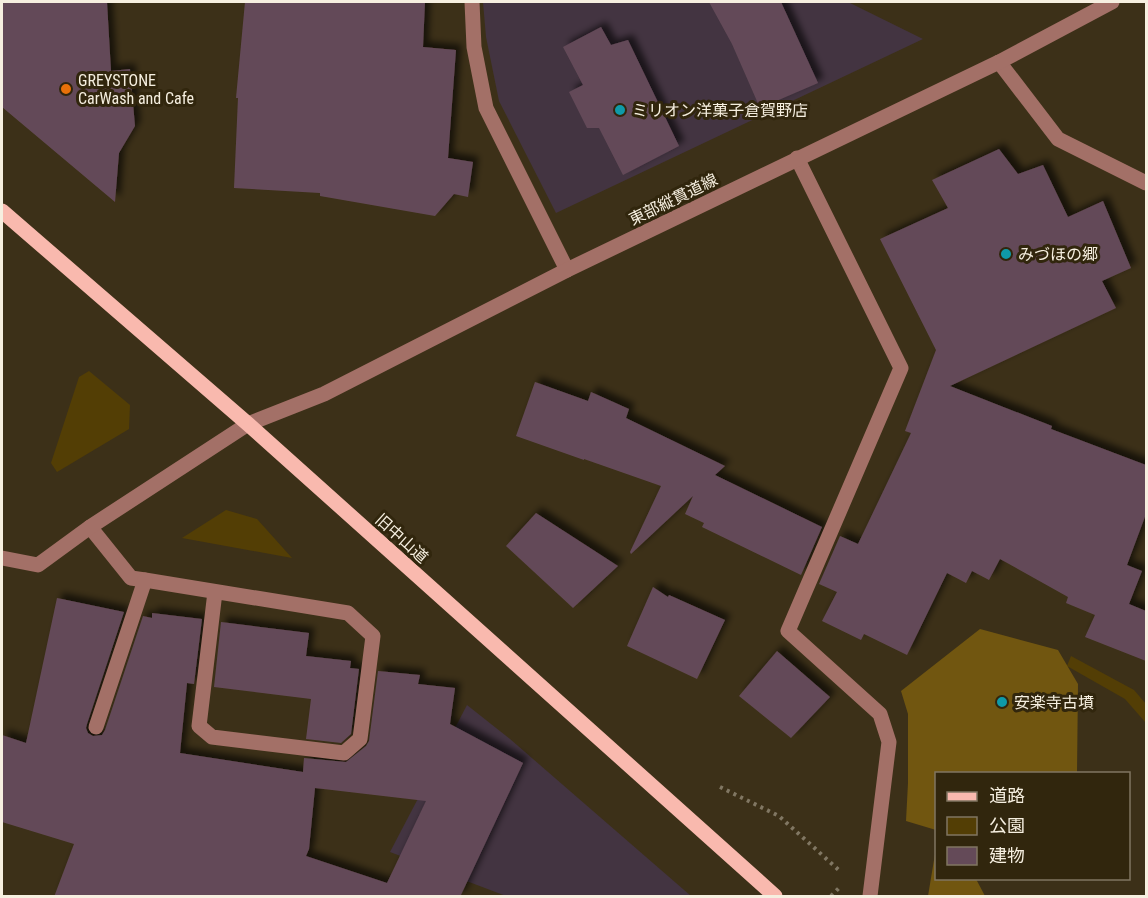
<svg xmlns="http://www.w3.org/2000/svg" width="1148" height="898" font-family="'Roboto Condensed','Noto Sans JP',sans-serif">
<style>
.commercial{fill:#433441}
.green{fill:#533e05}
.forest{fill:#715610}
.building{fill:#644a58;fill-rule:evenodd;filter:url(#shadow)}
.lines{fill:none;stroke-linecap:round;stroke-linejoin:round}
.path{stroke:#817763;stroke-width:4;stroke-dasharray:3 4.5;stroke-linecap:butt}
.minor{stroke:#a37067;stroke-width:15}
.major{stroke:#f9b9ae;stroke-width:15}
.food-dot{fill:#e8710a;stroke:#31260d;stroke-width:2}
.culture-dot{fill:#0f9aa8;stroke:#31260d;stroke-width:2}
.labels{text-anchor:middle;stroke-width:6;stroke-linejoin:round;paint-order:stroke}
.poi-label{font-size:16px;fill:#f6efe0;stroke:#31260d;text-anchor:start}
.street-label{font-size:16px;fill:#f6efe0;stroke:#31260d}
</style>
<defs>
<filter id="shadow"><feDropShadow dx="5.5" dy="-5.5" stdDeviation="3" flood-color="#0009"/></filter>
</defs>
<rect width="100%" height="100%" fill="#3c3018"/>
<!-- commercial -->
<g class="commercial">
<polygon points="483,2 848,2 923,39 556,213 499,101 486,37"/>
<polygon points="467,705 510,739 691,896 506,896 390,852"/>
</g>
<!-- green -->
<g class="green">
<polygon points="89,371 130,405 129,429 57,472 51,463 79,377"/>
<polygon points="226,510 257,519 292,558 182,538"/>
<polygon points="1071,656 1134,690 1146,704 1146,723 1125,699 1067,666"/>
</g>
<!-- forest -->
<g class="forest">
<polygon points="980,629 1058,650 1078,684 1077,773 936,774 936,830 906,821 908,783 908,714 901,691"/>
<polygon points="936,848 936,878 976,879 985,896 928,896"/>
</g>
<!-- building -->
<g class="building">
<polygon points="2,2 107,2 111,71 130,69 135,126 119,153 115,202 2,107"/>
<polygon points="245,2 425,2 423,47 456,50 448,158 473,162 468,197 454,194 435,216 320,196 320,193 234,188 238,98 236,98"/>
<polygon points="709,2 781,2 818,83 760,108 732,44"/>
<polygon points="601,27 611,45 628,40 679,146 623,175 599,128 587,128 569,92 583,85 563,47"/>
<polygon points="999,149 1018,174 1043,165 1068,217 1103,201 1131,268 1102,281 1116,308 950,386 1052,426 1051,429 1146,465 1146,514 1127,565 1142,571 1129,604 1146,611 1146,661 1085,637 1095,615 1066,603 1068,597 1000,559 989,580 972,571 966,583 947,573 907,655 864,634 861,640 822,621 837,592 819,584 840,536 858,544 911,433 905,431 936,350 880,239 948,208 932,180"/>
<polygon points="535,382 588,401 591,392 629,409 626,418 725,466 715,475 822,527 801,575 702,527 704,523 685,514 693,496 631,554 630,552 661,486 584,459 584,460 516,436"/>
<polygon points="536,513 618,566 573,608 506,546"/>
<polygon points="653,587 668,597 669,595 725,620 697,679 627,646"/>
<path d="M57 598 124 612 87 724 86 728 88 733 93 736 102 735 105 730 143 616 152 618V613L202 619 194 684 187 683 180 753 303 772 304 758 346 762 366 746 369 741 378 671 420 675 418 684 455 688 450 724 523 763 460 897H54L74 844 2 822V735L26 743ZM315 788 426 801 387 883 306 856 309 849Z"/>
<polygon points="221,622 309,633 306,656 351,661 350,668 359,669 351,734 341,743 306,739 311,699 214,687"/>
<polygon points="777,651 830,697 791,738 739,696"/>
</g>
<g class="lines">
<!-- path -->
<g class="path">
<polyline points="720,787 779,816 841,872"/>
<polyline points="831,896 839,888"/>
</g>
<!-- minor -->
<g class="minor">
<polyline points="472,2 474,47 486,108 567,270"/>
<polyline points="999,62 1058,139 1146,183"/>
<polyline points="797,158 901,368 788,631 880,714 889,742 870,896"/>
<polyline points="90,527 131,578 145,580 348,613 373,636 360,739 344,753 212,737 199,726 215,592"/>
<polyline points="2,558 38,565 90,527 248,424 324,394 567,270 999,62 1112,2"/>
<polyline points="96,727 145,580"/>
</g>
<!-- major -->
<polyline class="major" points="2,211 248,424 775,896"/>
</g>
<!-- markers -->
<circle class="food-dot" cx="66" cy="89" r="6"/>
<g class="culture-dot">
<circle cx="620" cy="110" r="6"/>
<circle cx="1006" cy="254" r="6"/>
<circle cx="1002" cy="702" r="6"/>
</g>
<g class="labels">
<!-- poi labels -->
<g class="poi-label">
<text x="78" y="86">GREYSTONE<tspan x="78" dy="18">CarWash and Cafe</tspan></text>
<text x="632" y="116">ミリオン洋菓子倉賀野店</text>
<text x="1018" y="260">みづほの郷</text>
<text x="1014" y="708">安楽寺古墳</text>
</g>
<!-- street labels -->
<g class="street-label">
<text transform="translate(673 199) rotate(-26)" y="6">東部縦貫道線</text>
<text transform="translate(402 538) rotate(42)" y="6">旧中山道</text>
</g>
</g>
<!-- border -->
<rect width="1148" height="898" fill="none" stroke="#f6efe0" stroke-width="6"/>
<!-- legend -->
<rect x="935" y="772" width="195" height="108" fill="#31260d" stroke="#807661" stroke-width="1.5"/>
<rect x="947" y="792" width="30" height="9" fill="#f9b9ae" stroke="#807661" stroke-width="1.5"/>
<text x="989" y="802" font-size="18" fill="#f6efe0">道路</text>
<rect x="947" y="817" width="30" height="18" fill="#533e05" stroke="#807661" stroke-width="1.5"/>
<text x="989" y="832" font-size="18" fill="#f6efe0">公園</text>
<rect x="947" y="847" width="30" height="18" fill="#644a58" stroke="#807661" stroke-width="1.5"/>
<text x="989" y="862" font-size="18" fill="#f6efe0">建物</text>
</svg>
